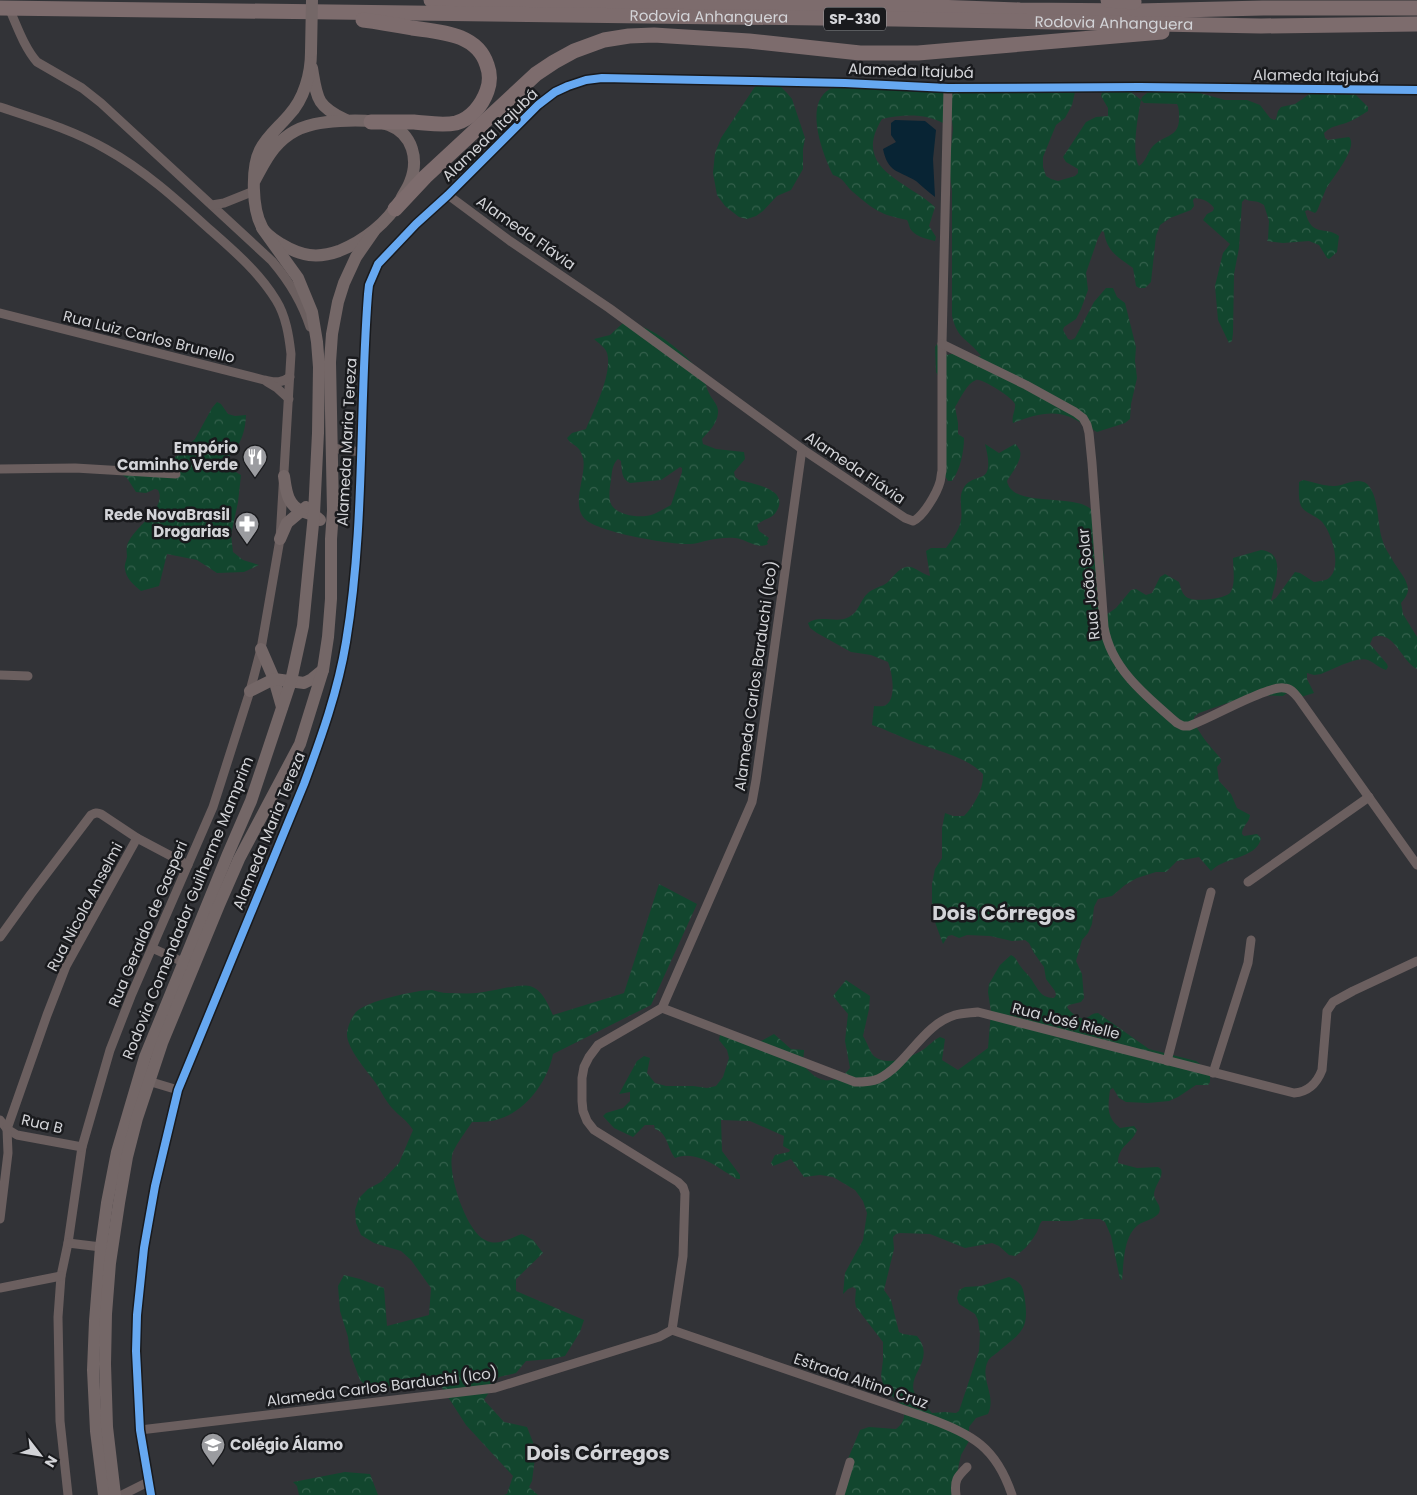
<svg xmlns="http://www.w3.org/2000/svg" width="1417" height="1495" font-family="Poppins,sans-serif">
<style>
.forest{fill:url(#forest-crowns);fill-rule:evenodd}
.water{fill:#082434}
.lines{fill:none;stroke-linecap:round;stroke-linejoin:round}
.minor{stroke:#6b5f5f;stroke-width:9}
.primary{stroke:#746767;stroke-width:12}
.motorway{stroke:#7d6c6d;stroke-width:15}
.primary-bridge{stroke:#746767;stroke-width:12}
.cycleway-casing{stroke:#191a1d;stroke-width:11}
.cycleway{stroke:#66a8f1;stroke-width:8}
.labels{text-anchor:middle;stroke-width:5;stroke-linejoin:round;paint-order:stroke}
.shield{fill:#191a1d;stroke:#9b9ca0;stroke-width:1}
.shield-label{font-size:14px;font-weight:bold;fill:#d3d4d8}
.street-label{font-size:15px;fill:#d3d4d8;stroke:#191a1d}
.poi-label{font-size:15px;font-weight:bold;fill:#d3d4d8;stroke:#191a1d;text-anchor:end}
.district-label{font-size:20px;font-weight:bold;fill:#d3d4d8;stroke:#191a1d}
</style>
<defs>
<pattern id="forest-crowns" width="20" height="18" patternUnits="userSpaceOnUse" patternTransform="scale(1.25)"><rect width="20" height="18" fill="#12462e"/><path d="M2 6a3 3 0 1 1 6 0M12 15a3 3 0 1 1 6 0" fill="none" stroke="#34604c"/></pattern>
</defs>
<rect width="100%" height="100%" fill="#323337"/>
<!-- forest -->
<g class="forest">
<polygon points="766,82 780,86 787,93 792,99 805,138 803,149 803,169 791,190 777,196 763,211 756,216 747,219 739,217 725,206 717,195 713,173 715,153 721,138 754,88 760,83"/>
<path d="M858 86 879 89 906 87 1071 88 1075 92 1072 105 1065 118 1056 125 1043 157V167L1046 176 1051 179 1058 181 1075 176 1078 173V169L1066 162 1063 157 1086 122 1096 117 1108 116V108L1101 96 1103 88C1123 86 1126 87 1141 100 1138 115 1131 153 1139 166 1147 161 1147 152 1153 146 1165 134 1180 138 1179 116 1179 111 1179 108 1177 104L1144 103 1141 100 1142 97 1147 93 1169 89 1189 90 1225 100H1247L1260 105 1270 118 1274 120 1276 119 1278 111 1281 107 1295 104 1311 93 1347 91 1355 94 1368 107V111C1361 115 1354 120 1346 123 1337 126 1331 126 1324 133L1325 138 1328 140 1349 137C1359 147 1332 178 1326 189 1323 196 1320 204 1317 211L1315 213 1308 210 1305 211C1312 239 1325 225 1339 236L1337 252 1329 259 1327 258 1319 245 1309 241 1283 243 1267 241 1268 239 1269 221 1264 205C1255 199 1253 203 1245 199L1242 202 1239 248 1234 274 1233 333 1232 341 1229 343 1218 320 1215 286 1223 253 1230 244 1203 220 1207 214 1213 211 1214 208C1209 201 1203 199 1195 198L1193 200 1194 206 1191 210 1170 218 1160 225 1156 236 1151 282 1145 288H1139L1136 286 1133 268C1118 257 1107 252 1104 232L1102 231 1098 238 1086 273 1088 290 1081 309 1076 319 1064 327 1063 330 1068 339 1071 340 1075 338 1094 302 1106 288H1113L1117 297 1125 303 1136 347 1135 361 1137 378 1131 404 1130 419 1125 423 1097 432C1088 427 1079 421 1070 417 1051 409 1031 416 1013 423 1011 416 1016 410 1015 404 1013 398 982 378 976 380 967 383 960 399 955 407L958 423V434L964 438C964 452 960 470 952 481H948L945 476 943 384 936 372 935 347 937 344H940L947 355 961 352 977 357 981 356C968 338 958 341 952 316V191L949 166 953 129 951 113 945 124C927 113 902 114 882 119 851 169 907 181 935 207L929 226 936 237 935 241C927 239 917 237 912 231 909 228 909 223 907 220 881 215 874 210 853 192 844 184 845 179 833 175 823 155 803 104 830 89 838 85 849 86 858 86Z"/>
<path d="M623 323C630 325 639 325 645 328 663 335 695 362 704 378 706 383 706 388 709 393 712 400 719 405 718 413 717 424 709 431 702 439L703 444 716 449 744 452 745 459 734 472 735 477 739 480C753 484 791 489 776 512 772 519 762 519 757 525L759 531 769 538 767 542 768 544C758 550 746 539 735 538 726 537 714 539 705 541 700 542 695 544 690 544 671 545 595 532 584 518 571 503 587 475 583 458 579 443 572 447 567 438L572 433 586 429C594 410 613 373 607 353 605 347 598 343 594 339L610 335ZM618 459 621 461C622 470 621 479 630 483L661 480 680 467 682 468V472L671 505C665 508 659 512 654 514 642 519 617 516 611 504 608 497 610 487 611 480 612 473 612 464 618 459Z"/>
<path d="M217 402 221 404 228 414 235 416 246 415C245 438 238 448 222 464L241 475 238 502 231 535 233 552 243 560 259 565 244 572 217 573 197 560 167 554 159 586 141 591C134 585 126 579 125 569 124 566 126 561 127 557 127 554 126 549 127 546 132 527 168 509 158 490L155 489 146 493 136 492 127 478 116 471 115 466 123 463 159 464 170 462 195 439 212 408Z"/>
<path d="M985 444 999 453 1015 444C1016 444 1020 450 1020 451 1023 459 1011 474 1007 481 1012 510 1081 491 1093 512 1098 521 1105 554 1104 565 1104 571 1102 578 1102 584 1102 594 1105 605 1106 615L1116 608 1131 590 1136 589 1146 595 1152 593 1160 577 1165 574 1179 582C1181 588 1182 595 1188 598 1196 602 1224 599 1230 593 1236 585 1233 568 1233 558L1261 550C1288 553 1274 585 1271 601L1276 598 1295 572 1300 573 1314 582C1319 581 1326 581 1329 578 1343 567 1331 529 1320 520 1314 515 1305 513 1301 506 1298 499 1299 489 1299 482L1303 480C1313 482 1324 486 1333 486 1343 487 1357 476 1367 484 1379 495 1377 523 1382 539 1384 546 1388 553 1392 559 1397 569 1407 578 1408 589 1408 595 1404 599 1401 603L1403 614 1417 637V669C1401 661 1394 629 1373 637L1370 644 1387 664 1388 667 1386 670C1379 668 1375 663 1368 660 1357 656 1332 670 1321 674L1314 675 1307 673V679L1314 693 1301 697 1287 686V693L1283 696 1250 695 1199 713 1194 717C1194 730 1213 749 1221 759V762L1217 767 1219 781 1231 794 1237 808 1250 815C1249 824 1242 825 1242 834L1244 836 1257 834 1261 838C1258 855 1235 857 1221 864 1218 865 1214 868 1211 871L1199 857 1177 861 1166 872H1156L1137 878 1125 885 1112 896 1098 899 1094 907 1092 924 1088 933 1082 940 1076 961 1082 974 1084 998 1081 1002 1069 1005 1067 1007C1070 1012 1079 1020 1086 1018 1091 1016 1092 1013 1098 1013L1149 1049 1196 1061 1205 1068 1210 1076V1082L1208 1085H1196L1178 1097 1169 1101 1148 1103 1126 1102 1119 1098 1113 1088 1110 1090C1108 1107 1106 1117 1120 1128L1134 1126 1137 1130C1132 1144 1118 1145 1118 1163L1137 1168 1158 1167 1161 1169C1164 1178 1154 1185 1154 1195 1155 1202 1162 1205 1159 1213 1155 1219 1144 1221 1138 1225 1123 1237 1124 1263 1122 1280L1120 1279 1111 1236 1105 1222 1100 1219H1084L1071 1221H1042C1039 1224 1039 1228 1037 1232 1031 1242 1025 1250 1015 1256L1009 1255 999 1246 992 1243 965 1248 930 1234 900 1233 896 1234 893 1237 894 1249 884 1290 891 1300 899 1332 903 1334 917 1336C936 1360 908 1373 914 1392 916 1395 928 1408 932 1413L945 1412 956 1413 959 1411 979 1351 980 1334 978 1320 975 1314 959 1304 957 1298 959 1290 965 1287 981 1286 1009 1277C1022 1283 1023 1286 1025 1300 1029 1331 1021 1332 999 1351 996 1354 990 1357 988 1361 979 1379 997 1395 988 1414L976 1418 969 1427V1441L961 1455 958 1469V1495H839L845 1466 860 1430 869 1427 896 1429C905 1422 905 1416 903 1406L890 1394 883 1384 881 1376 883 1360V1342L856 1307 855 1301 856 1289 853 1287 848 1289 843 1294 845 1273 863 1240 867 1213 863 1201 855 1190 833 1177 820 1175 804 1177 791 1159 773 1166 771 1163 775 1155 789 1152 790 1150 783 1146 784 1136 750 1121 721 1120 722 1151 740 1175V1179H737C718 1168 697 1149 675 1158 667 1148 668 1133 655 1129L654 1125H645L633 1137 614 1128 603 1116 606 1113 623 1108 630 1101V1092L619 1094 637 1061 644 1056 650 1058 647 1073 655 1083 666 1086H693L707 1088 716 1086 723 1077 729 1058 727 1050 719 1040 720 1035 725 1032 755 1041H761L774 1034 791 1049 804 1050C804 1054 803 1059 803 1062 804 1065 807 1070 810 1072 822 1085 840 1082 850 1068L845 1041 848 1014 833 996 846 980 870 996 869 1009 863 1036C867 1042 870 1053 875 1057 887 1066 909 1058 921 1051 928 1047 932 1041 940 1037L945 1039 942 1060 958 1070 988 1048 991 1012 988 992 989 984 1000 965 1011 955C1017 958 1017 962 1021 967 1023 970 1026 973 1029 976 1037 986 1039 998 1054 998L1056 995 1055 991 1046 979 1044 967 1034 953 1029 943 1025 940 1012 941 990 936 967 935 959 938 952 935 948 936 943 944 936 925 932 911V884L935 869 942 858V828L945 813 953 816H964C974 806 984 788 983 774 963 754 934 751 909 740 896 735 885 729 872 725L874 706C878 706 883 707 886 705 897 698 892 672 888 662L871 655 851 652 817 633 810 628 808 623C820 614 837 624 849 617 859 612 860 600 868 593 873 588 882 587 888 582 893 577 898 569 906 567 914 565 921 574 930 576L926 551 931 548H946C952 539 959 531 961 520 963 511 958 498 963 489 973 469 997 490 985 444Z"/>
<path d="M659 884 697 904 651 1005 553 1054C548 1081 526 1111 499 1119 491 1122 481 1122 472 1122 467 1130 453 1148 452 1156 448 1175 466 1231 485 1240 498 1247 510 1238 522 1234L533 1240 543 1253 516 1279V1291L584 1320 580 1332 565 1356 551 1359 526 1361 516 1373 499 1377 484 1400 504 1422 527 1427 536 1450 532 1481 529 1487 538 1495H504L507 1494 513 1476 466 1425 437 1380 420 1388 399 1378 385 1390H371L360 1380 350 1353 348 1337 340 1311 338 1286 344 1275 360 1279 384 1288 387 1326 429 1315 431 1288 411 1260 401 1251 374 1243 361 1235 356 1223 355 1210 359 1198 368 1189 381 1182 399 1163 413 1130C406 1119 400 1117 392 1108 385 1100 381 1091 375 1082 367 1071 346 1048 347 1033 348 1026 351 1018 356 1012 366 1001 416 990 432 990 437 991 442 993 447 993 457 993 467 994 477 993 490 992 521 983 530 986 543 990 548 1005 553 1015L624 993Z"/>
<polygon points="345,1472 370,1474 378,1495 299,1495 297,1486 293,1482"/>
</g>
<!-- water -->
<path class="water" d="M895 120 925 121 936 130 933 159 935 197C928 192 922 186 916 181 898 170 888 173 883 149L896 142 891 135V123Z"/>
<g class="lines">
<!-- minor -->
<g class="minor">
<path d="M9 8C17 26 24 47 37 62L82 88 101 103 272 261C289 281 302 302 310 327"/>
<path d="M0 107C36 119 73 130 106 149 144 170 176 199 208 228 233 250 259 272 276 300 286 316 289 336 291 354L280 539 261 649 250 691 213 807 131 996 110 1050 82 1147 68 1243 61 1276 58 1317 60 1421 68 1495"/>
<path d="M448 195 510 241 609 308 802 449 905 518 913 521C923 517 937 493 940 482 941 479 941 474 942 471V344L948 88"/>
<polyline points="212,205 224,203 254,191"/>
<path d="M0 313 264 380C275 382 280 384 290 377"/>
<path d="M942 344 1026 385 1075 412 1083 418 1087 425 1089 433 1092 463 1104 627C1111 669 1147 697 1177 723L1183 726H1189C1215 716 1239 701 1265 692 1271 690 1277 687 1284 688 1291 688 1295 694 1299 699L1417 865"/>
<polyline points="267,382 277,388 289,399"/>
<polyline points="332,448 361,452"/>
<polyline points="0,469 75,468 176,474"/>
<polyline points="0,675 28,676"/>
<polyline points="1248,882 1369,797"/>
<path d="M0 937 31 894 91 815C95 813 97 812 101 814L137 838 188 865"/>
<polyline points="152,948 183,962"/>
<path d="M662 1008 855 1082C863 1082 871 1082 878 1079 908 1064 922 1025 955 1015 963 1013 971 1013 978 1012L1294 1093C1309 1092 1317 1083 1322 1070L1327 1011 1333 1002 1353 991 1417 961"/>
<polyline points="1167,1061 1211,892"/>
<polyline points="1213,1073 1248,963 1251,940"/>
<polyline points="148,1081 178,1090"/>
<polyline points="0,1120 7,1129 17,1135 82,1147"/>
<polyline points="0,1219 8,1153 7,1129 47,1015 66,966 137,838"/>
<polyline points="68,1243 101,1247"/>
<polyline points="0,1288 61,1276"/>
<polyline points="672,1330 683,1256 685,1193 683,1187 678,1182 594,1130 587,1121 583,1111 582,1101 582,1078 584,1067 589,1057 598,1045 662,1008 752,802 756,780 802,449"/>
<path d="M672 1330 928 1418C973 1435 996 1447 1012 1495"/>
<polyline points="140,1430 495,1388 659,1337 672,1330"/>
<polyline points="122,1495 148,1482"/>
<path d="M151 1495 140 1430 136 1351 137 1315 144 1248 155 1186 178 1090 304 784C321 738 338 691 346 642 365 528 359 409 368 294L369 285 378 264 416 224 448 195 538 105 555 92 568 86 586 80 602 78 845 83 948 88 1140 87 1417 90"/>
<polyline points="840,1495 850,1462"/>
<path d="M956 1495C954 1480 957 1477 967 1467"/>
</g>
<!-- primary -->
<g class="primary">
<path d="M312 68C317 98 316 106 346 120"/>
<path d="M254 182C264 163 272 146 290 134 305 124 323 122 340 121 356 120 375 120 389 125 413 134 419 160 410 182 408 188 404 193 401 199 387 223 364 241 339 251 317 259 301 256 281 244 275 240 265 234 262 227 252 209 251 168 260 150 267 136 279 127 289 115 304 99 311 74 311 52"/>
<path d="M284 476C286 490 287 505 302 511 310 515 313 513 320 520"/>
<polyline points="280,539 287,523 306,507"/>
<polyline points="261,649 274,679 282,707"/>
<polyline points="250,691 274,679 304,683 312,679 323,670"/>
<polyline points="104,1495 96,1431 93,1370 95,1321 101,1247 107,1203 117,1152 145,1057 228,854 251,801 291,681 303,626 314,514 318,433 319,367 317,342 312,312 298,278 262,228"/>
<polyline points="115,1495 107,1427 105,1364 106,1314 110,1263 119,1203 127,1157 137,1118 162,1043 219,905 239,859 300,744 323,670 328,637 331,599 331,539 333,511 330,362 332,334 338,302 344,283 356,257 374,231"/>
</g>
<!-- motorway -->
<g class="motorway">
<polyline points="431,0 744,6 906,6 1020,10 1138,11 1263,8 1417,8"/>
<polyline points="1108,0 1134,2"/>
<path id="s1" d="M0 8 895 19 1261 26 1417 24"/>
<path d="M363 20C379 22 396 25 412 28 440 32 477 33 487 65 490 73 490 83 487 91 482 105 471 119 456 123 442 126 428 123 414 122 400 122 386 122 371 122"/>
<polyline points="395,209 425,177 536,74 554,62 574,51 604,40 629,36 654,35 749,41 860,53 918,53 1162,32"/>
</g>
<!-- primary-bridge -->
<polyline class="primary-bridge" points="311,52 312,0"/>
<defs>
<path id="cycleway" d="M151 1495 140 1430 136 1351 137 1315 144 1248 155 1186 178 1090 304 784C321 738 338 691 346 642 365 528 359 409 368 294L369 285 378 264 416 224 448 195 538 105 555 92 568 86 586 80 602 78 845 83 948 88 1140 87 1417 90"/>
</defs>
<!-- cycleway casing -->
<use href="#cycleway" class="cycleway-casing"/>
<!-- cycleway -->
<use href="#cycleway" class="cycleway"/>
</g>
<!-- icons -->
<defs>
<symbol id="restaurant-pin" viewBox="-11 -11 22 30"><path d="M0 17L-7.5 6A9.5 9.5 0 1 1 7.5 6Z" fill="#9b9ca0" stroke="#191a1d"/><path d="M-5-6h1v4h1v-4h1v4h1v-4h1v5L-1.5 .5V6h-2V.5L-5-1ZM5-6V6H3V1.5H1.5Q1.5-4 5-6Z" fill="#fff"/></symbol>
<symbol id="pharmacy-pin" viewBox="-11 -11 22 30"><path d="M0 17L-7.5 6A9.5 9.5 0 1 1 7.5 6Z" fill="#9b9ca0" stroke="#191a1d"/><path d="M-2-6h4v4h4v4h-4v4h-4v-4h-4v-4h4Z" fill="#fff"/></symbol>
<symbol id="school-pin" viewBox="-11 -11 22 30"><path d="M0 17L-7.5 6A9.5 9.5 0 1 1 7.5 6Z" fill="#9b9ca0" stroke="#191a1d"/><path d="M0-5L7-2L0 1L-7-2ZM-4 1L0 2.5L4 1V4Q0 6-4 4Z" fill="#fff"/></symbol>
</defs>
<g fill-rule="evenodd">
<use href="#restaurant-pin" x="241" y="443" width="28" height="38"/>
<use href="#pharmacy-pin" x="233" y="510" width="28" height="38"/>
<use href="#school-pin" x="199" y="1431" width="28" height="38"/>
</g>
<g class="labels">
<!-- shield labels -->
<rect class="shield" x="824" y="7.5" width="62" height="23" rx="4"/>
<g class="shield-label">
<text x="855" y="24">SP-330</text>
</g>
<!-- street labels -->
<g class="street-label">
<text dy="5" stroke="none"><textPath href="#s1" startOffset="709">Rodovia Anhanguera</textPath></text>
<text dy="5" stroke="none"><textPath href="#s1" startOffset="1114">Rodovia Anhanguera</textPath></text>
<text transform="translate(911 71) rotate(2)" y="5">Alameda Itajubá</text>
<text transform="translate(1316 76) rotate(1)" y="5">Alameda Itajubá</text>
<text transform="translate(490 135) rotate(-44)" y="5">Alameda Itajubá</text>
<text transform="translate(526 233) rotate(35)" y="5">Alameda Flávia</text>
<text transform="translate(149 337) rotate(14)" y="5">Rua Luiz Carlos Brunello</text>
<text transform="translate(347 442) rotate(-87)" y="5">Alameda Maria Tereza</text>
<text transform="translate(855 468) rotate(34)" y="5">Alameda Flávia</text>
<text transform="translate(1089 584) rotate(-96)" y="5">Rua João Solar</text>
<text transform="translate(756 676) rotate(-82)" y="5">Alameda Carlos Barduchi (Ico)</text>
<text transform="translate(269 831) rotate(-68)" y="5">Alameda Maria Tereza</text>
<text transform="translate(85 907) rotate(-62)" y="5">Rua Nicola Anselmi</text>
<text transform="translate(188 908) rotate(-68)" y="5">Rodovia Comendador Guilherme Mamprim</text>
<text transform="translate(148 924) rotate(-67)" y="5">Rua Geraldo de Gasperi</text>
<text transform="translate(1066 1021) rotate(14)" y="5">Rua José Rielle</text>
<text transform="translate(42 1124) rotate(13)" y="5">Rua B</text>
<text transform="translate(861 1381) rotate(19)" y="5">Estrada Altino Cruz</text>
<text transform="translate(382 1387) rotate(-7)" y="5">Alameda Carlos Barduchi (Ico)</text>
</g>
<!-- poi labels -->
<g class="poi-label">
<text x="238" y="453">Empório<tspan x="238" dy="17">Caminho Verde</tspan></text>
<text x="230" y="520">Rede NovaBrasil<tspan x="230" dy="17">Drogarias</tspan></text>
<text x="230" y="1450" text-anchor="start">Colégio Álamo</text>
</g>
<!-- district labels -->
<g class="district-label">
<text x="1004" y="920">Dois Córregos</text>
<text x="598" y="1460">Dois Córregos</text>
</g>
</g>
<!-- north arrow -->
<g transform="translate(40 1455) rotate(121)" stroke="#191a1d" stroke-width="4" paint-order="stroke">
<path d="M0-4L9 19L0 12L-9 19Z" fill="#d3d4d8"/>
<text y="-8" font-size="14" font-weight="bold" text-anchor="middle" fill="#d3d4d8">N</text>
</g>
</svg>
